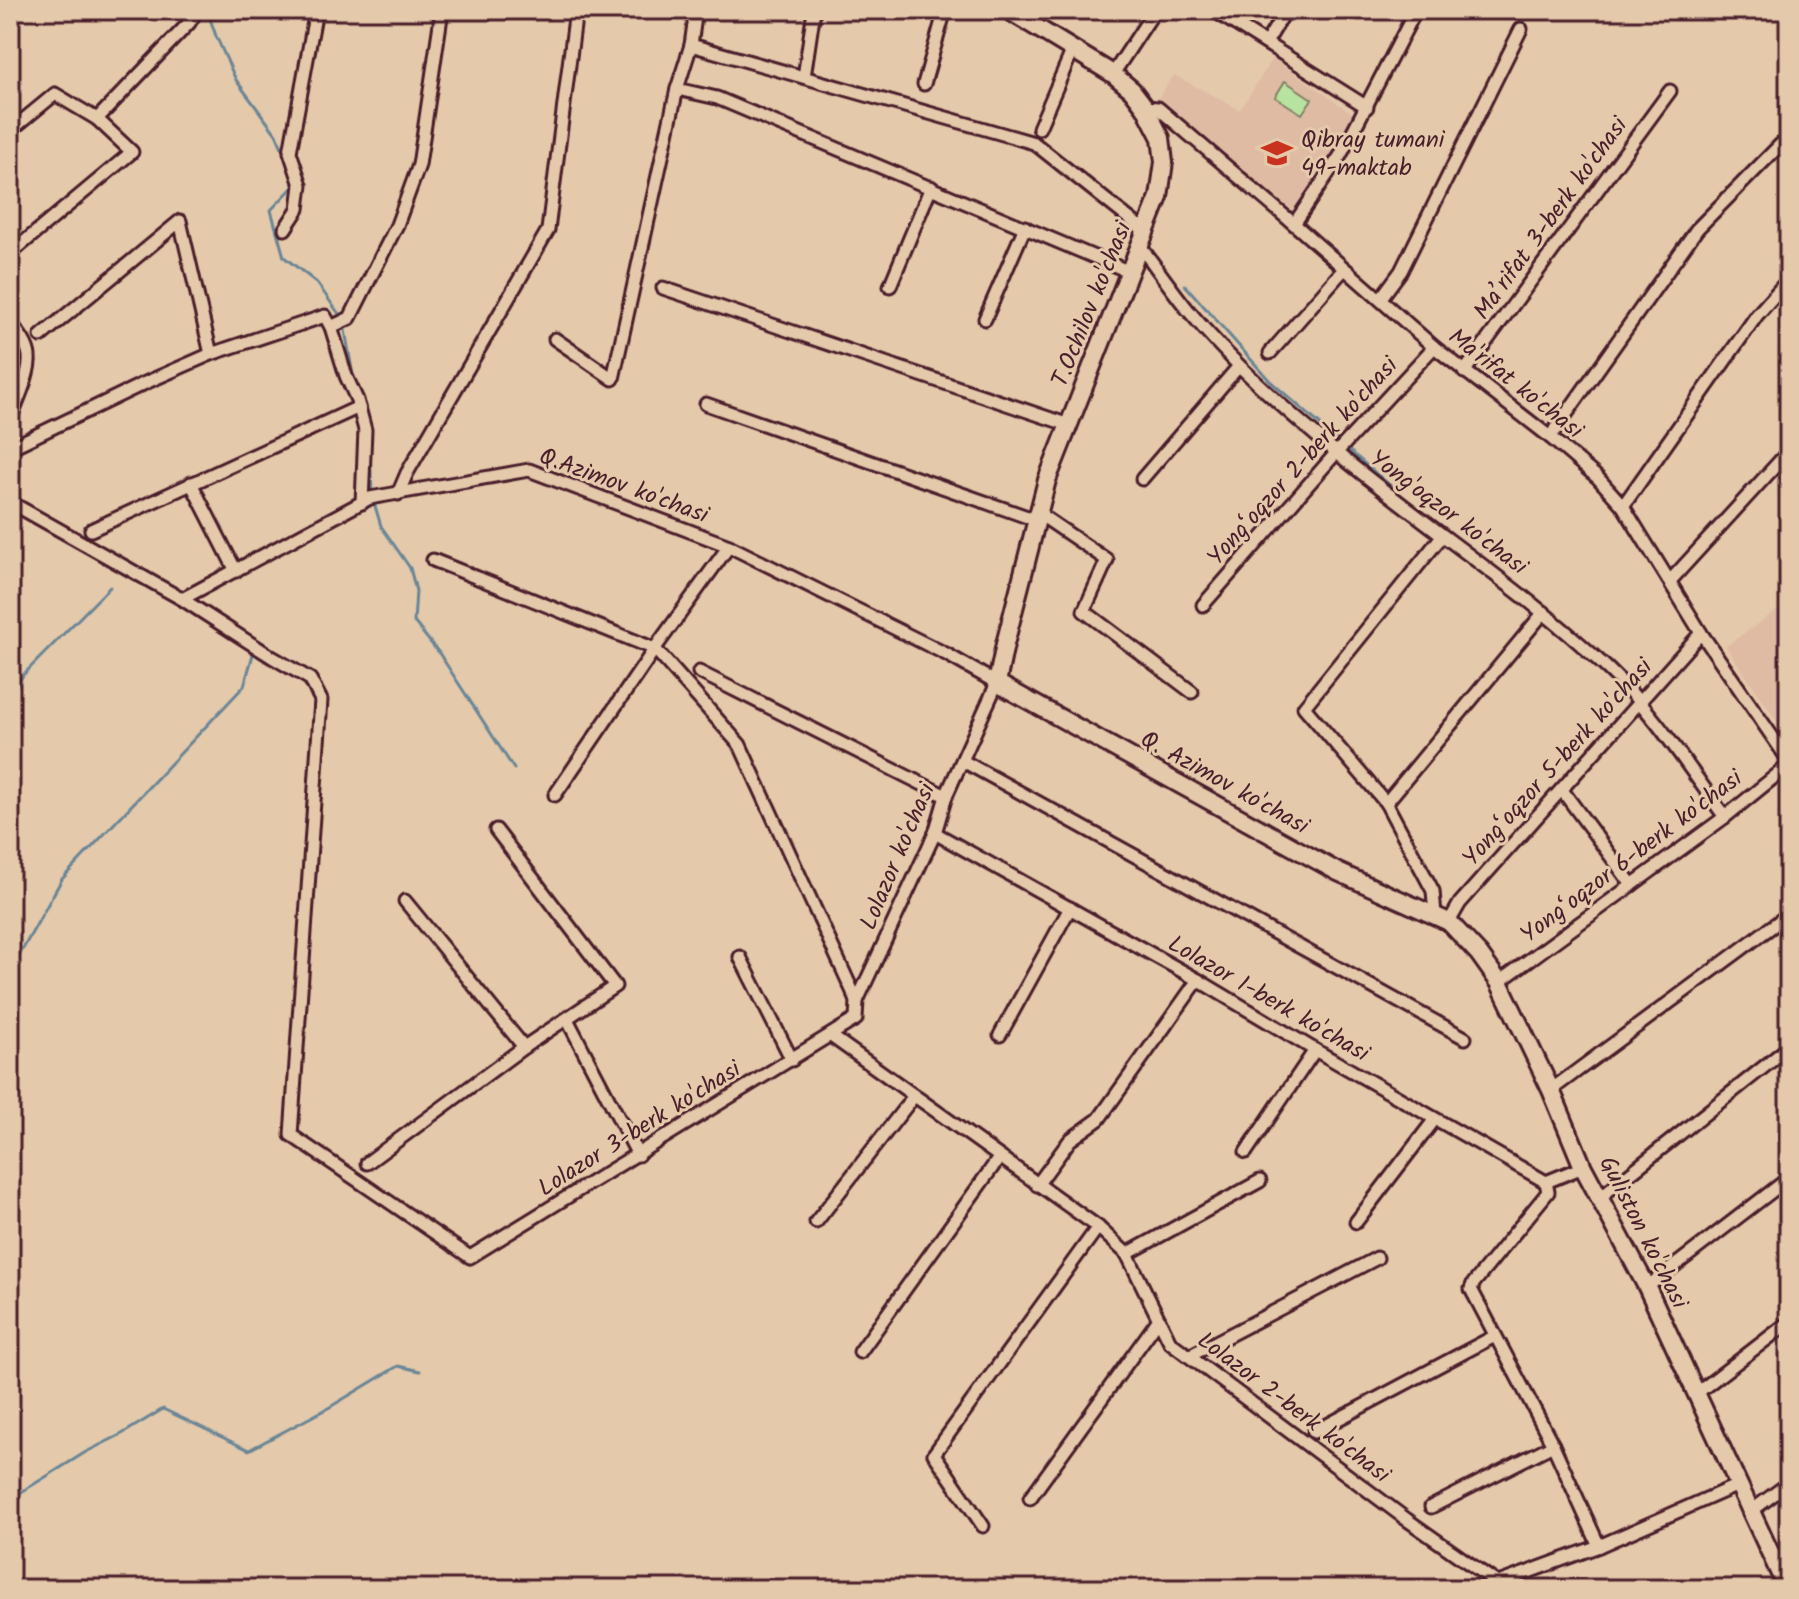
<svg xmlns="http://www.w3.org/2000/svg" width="1799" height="1599" font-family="Kalam,sans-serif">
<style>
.built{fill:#dfbba3}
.green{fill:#b8e29f;stroke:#818065;stroke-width:2}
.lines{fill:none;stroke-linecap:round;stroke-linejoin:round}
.stream{stroke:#6a8696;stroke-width:3}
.street-casing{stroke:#4a1f2b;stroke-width:17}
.secondary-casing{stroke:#4a1f2b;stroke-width:22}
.street{stroke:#e4c9ab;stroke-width:11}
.secondary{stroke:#e4c9ab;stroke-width:16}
.labels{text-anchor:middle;stroke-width:6;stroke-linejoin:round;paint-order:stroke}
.poi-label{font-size:24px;fill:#4a1f2b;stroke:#e4c9ab;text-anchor:start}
.street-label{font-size:24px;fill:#4a1f2b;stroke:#e4c9ab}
</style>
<rect width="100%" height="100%" fill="#e4c9ab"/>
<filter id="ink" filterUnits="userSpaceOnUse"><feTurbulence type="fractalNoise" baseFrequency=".0125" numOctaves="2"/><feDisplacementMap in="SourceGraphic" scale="16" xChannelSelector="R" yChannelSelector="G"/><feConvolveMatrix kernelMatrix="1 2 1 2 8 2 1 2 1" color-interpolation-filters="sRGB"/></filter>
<g filter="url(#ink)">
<!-- built -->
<g class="built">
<polygon points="1273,58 1356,116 1312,190 1292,210 1156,101 1174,75 1240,110"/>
<polygon points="1789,602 1789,739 1726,646"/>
</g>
<!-- green -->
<polygon class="green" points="1285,81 1312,99 1302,114 1275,97"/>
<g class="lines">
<!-- stream -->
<g class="stream">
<polyline points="207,10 216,36 236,80 276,134 286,157"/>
<polyline points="292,176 293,187 271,210 284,257 317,283 339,314"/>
<polyline points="1185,285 1270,381 1340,442"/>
<polyline points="345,330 354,381"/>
<polyline points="364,407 368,422"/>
<polyline points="1345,447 1421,512"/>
<polyline points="370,450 372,494"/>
<polyline points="375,506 381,526 410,568 416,591 414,622 439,653 514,769"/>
<polyline points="10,698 23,675 110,587"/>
<polyline points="10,972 62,879 244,686 254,651"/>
<polyline points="10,1499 86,1452 122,1434 163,1409 249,1450 330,1407 398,1366 420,1371"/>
</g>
<defs>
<g id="street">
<polyline points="696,10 691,45 677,89 717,98 1130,272"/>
<polyline points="1213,10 1367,107"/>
<polyline points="1266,43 1286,10"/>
<polyline points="691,45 1034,143 1146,232"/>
<polyline points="1113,74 1155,10"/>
<polyline points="804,77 814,10"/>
<polyline points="924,84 945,10"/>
<polyline points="1145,107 1158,108 1294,224 1434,347 1550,437 1598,478 1623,506 1701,633 1789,761"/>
<polyline points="97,119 189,23 197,10"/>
<polyline points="1039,128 1073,49"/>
<polyline points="10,131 55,94 97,119 132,152 10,254"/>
<polyline points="1294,224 1340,156 1416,10"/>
<polyline points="285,229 298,209 301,185 290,152 316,10"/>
<path d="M1140 246C1156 267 1171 289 1188 310 1232 363 1284 409 1337 453 1426 527 1524 590 1608 669 1654 712 1688 767 1725 817"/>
<polyline points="890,286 931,187"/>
<polyline points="663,288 1069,425"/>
<polyline points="1381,298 1401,271 1521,29"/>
<polyline points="985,319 1025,227"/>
<path d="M10 322C17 331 28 344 29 356 31 373 16 403 10 420"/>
<polyline points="331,327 350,318 397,225 419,165 442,10"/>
<polyline points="41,336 180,221 211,354"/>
<polyline points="555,339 613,379 677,89"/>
<polyline points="1270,353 1344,269"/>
<polyline points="1464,372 1670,91"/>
<polyline points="706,404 1036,520"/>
<polyline points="1550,437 1697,229 1781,144"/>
<polyline points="10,448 145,383 211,354 325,316 331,327 346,376 357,400 365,430 362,503"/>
<polyline points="1142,479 1239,366"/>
<polyline points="191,483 236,571"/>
<polyline points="398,494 407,473 548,230 576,10"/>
<polyline points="10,502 182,599 272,657 310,679 321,700 291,1135 470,1257 856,1019 857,1001 935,833 946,796 997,683 946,654 729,546 529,470 370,498 182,599"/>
<polyline points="1623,506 1757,315 1789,279"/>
<polyline points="1038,513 1107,560 1084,611 1192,692"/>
<polyline points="91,530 359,407"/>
<polyline points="433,560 655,649 740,745 857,1001"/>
<polyline points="1670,581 1789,451"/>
<polyline points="1203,605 1336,453 1434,347"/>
<polyline points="699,672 946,796"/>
<polyline points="963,761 1465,1038"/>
<polyline points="1562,790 1632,885"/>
<polyline points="555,795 658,644 729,546"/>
<polyline points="1386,803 1544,612"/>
<polyline points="935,833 1198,980 1315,1050 1546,1182 1583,1167"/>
<polyline points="405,901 524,1047"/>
<polyline points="1435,915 1433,891 1386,803 1304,707 1442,536"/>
<polyline points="1449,922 1460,903 1701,633"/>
<polyline points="740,957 792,1060"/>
<polyline points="1499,982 1725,817 1789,765"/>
<polyline points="567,1019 638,1155"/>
<polyline points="1000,1035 1070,908"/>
<polyline points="831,1036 1098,1227 1127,1254 1170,1342 1406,1519 1497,1583"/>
<polyline points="1551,1090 1789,914"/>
<polyline points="1246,1152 1315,1050"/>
<polyline points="367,1163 524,1047 615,986 496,830"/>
<polyline points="1546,1182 1548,1192 1473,1284 1471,1289 1553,1445 1599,1546"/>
<polyline points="1037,1185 1070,1140 1099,1119 1198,980"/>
<polyline points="1599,1198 1789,1047"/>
<polyline points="816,1222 914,1096"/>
<polyline points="1356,1222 1435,1119"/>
<polyline points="1127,1254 1260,1181"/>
<polyline points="1647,1287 1789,1178"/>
<polyline points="860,1352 999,1158"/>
<polyline points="1189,1356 1377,1258"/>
<polyline points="1697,1393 1789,1322"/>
<polyline points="1314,1432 1495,1336"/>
<polyline points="1030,1498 1159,1319"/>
<polyline points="1431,1507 1553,1445"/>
<polyline points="1750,1512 1789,1483"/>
<polyline points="983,1526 934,1454 1098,1227"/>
<polyline points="1482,1589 1599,1546 1738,1485"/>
</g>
<polyline id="secondary" points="1008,10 1113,74 1132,90 1145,107 1161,138 1164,162 1159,197 1047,480 1005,644 997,683 1338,872 1449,922 1479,954 1499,982 1551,1090 1583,1167 1647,1287 1787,1589"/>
</defs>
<!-- street casing -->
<use href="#street" class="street-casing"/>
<!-- secondary casing -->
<use href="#secondary" class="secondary-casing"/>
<!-- street -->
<use href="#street" class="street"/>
<!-- secondary -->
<use href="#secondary" class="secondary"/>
</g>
</g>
<!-- icons -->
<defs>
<symbol id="school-bare" viewBox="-9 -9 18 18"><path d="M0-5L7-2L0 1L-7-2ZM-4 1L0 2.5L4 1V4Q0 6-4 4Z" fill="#c8321e" stroke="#e4c9ab" stroke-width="2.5" paint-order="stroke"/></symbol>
</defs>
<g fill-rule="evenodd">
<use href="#school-bare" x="1255" y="131" width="44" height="44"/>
</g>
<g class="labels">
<!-- poi labels -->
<g class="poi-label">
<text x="1301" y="147">Qibray tumani<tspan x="1301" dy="28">49-maktab</tspan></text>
</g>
<!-- street labels -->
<g class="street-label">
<text transform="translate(1550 218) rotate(-54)" y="8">Ma’rifat 3-berk ko'chasi</text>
<text transform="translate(1091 304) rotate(-68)" y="8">T.Ochilov ko'chasi</text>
<text transform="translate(1516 383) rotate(38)" y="8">Ma'rifat ko'chasi</text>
<text transform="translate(1302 461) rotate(-48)" y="8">Yong‘oqzor 2-berk ko'chasi</text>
<text transform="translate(624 485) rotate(20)" y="8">Q.Azimov ko'chasi</text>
<text transform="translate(1449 512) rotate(37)" y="8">Yong'oqzor ko'chasi</text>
<text transform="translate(1557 762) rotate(-48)" y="8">Yong‘oqzor 5-berk ko'chasi</text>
<text transform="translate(1225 782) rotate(29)" y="8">Q. Azimov ko'chasi</text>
<text transform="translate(897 856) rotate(-67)" y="8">Lolazor ko'chasi</text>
<text transform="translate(1631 856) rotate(-37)" y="8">Yong‘oqzor 6-berk ko'chasi</text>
<text transform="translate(1269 998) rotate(30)" y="8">Lolazor 1-berk ko'chasi</text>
<text transform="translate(639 1128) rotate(-32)" y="8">Lolazor 3-berk ko'chasi</text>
<text transform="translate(1644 1232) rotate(63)" y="8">Guliston ko'chasi</text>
<text transform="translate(1294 1407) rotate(37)" y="8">Lolazor 2-berk ko'chasi</text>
</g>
</g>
<!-- margin -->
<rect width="1799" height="1599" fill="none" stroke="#e4c9ab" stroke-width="40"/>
<rect x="20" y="20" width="1759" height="1559" fill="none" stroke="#4a1f2b" stroke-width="3" filter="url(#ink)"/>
</svg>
